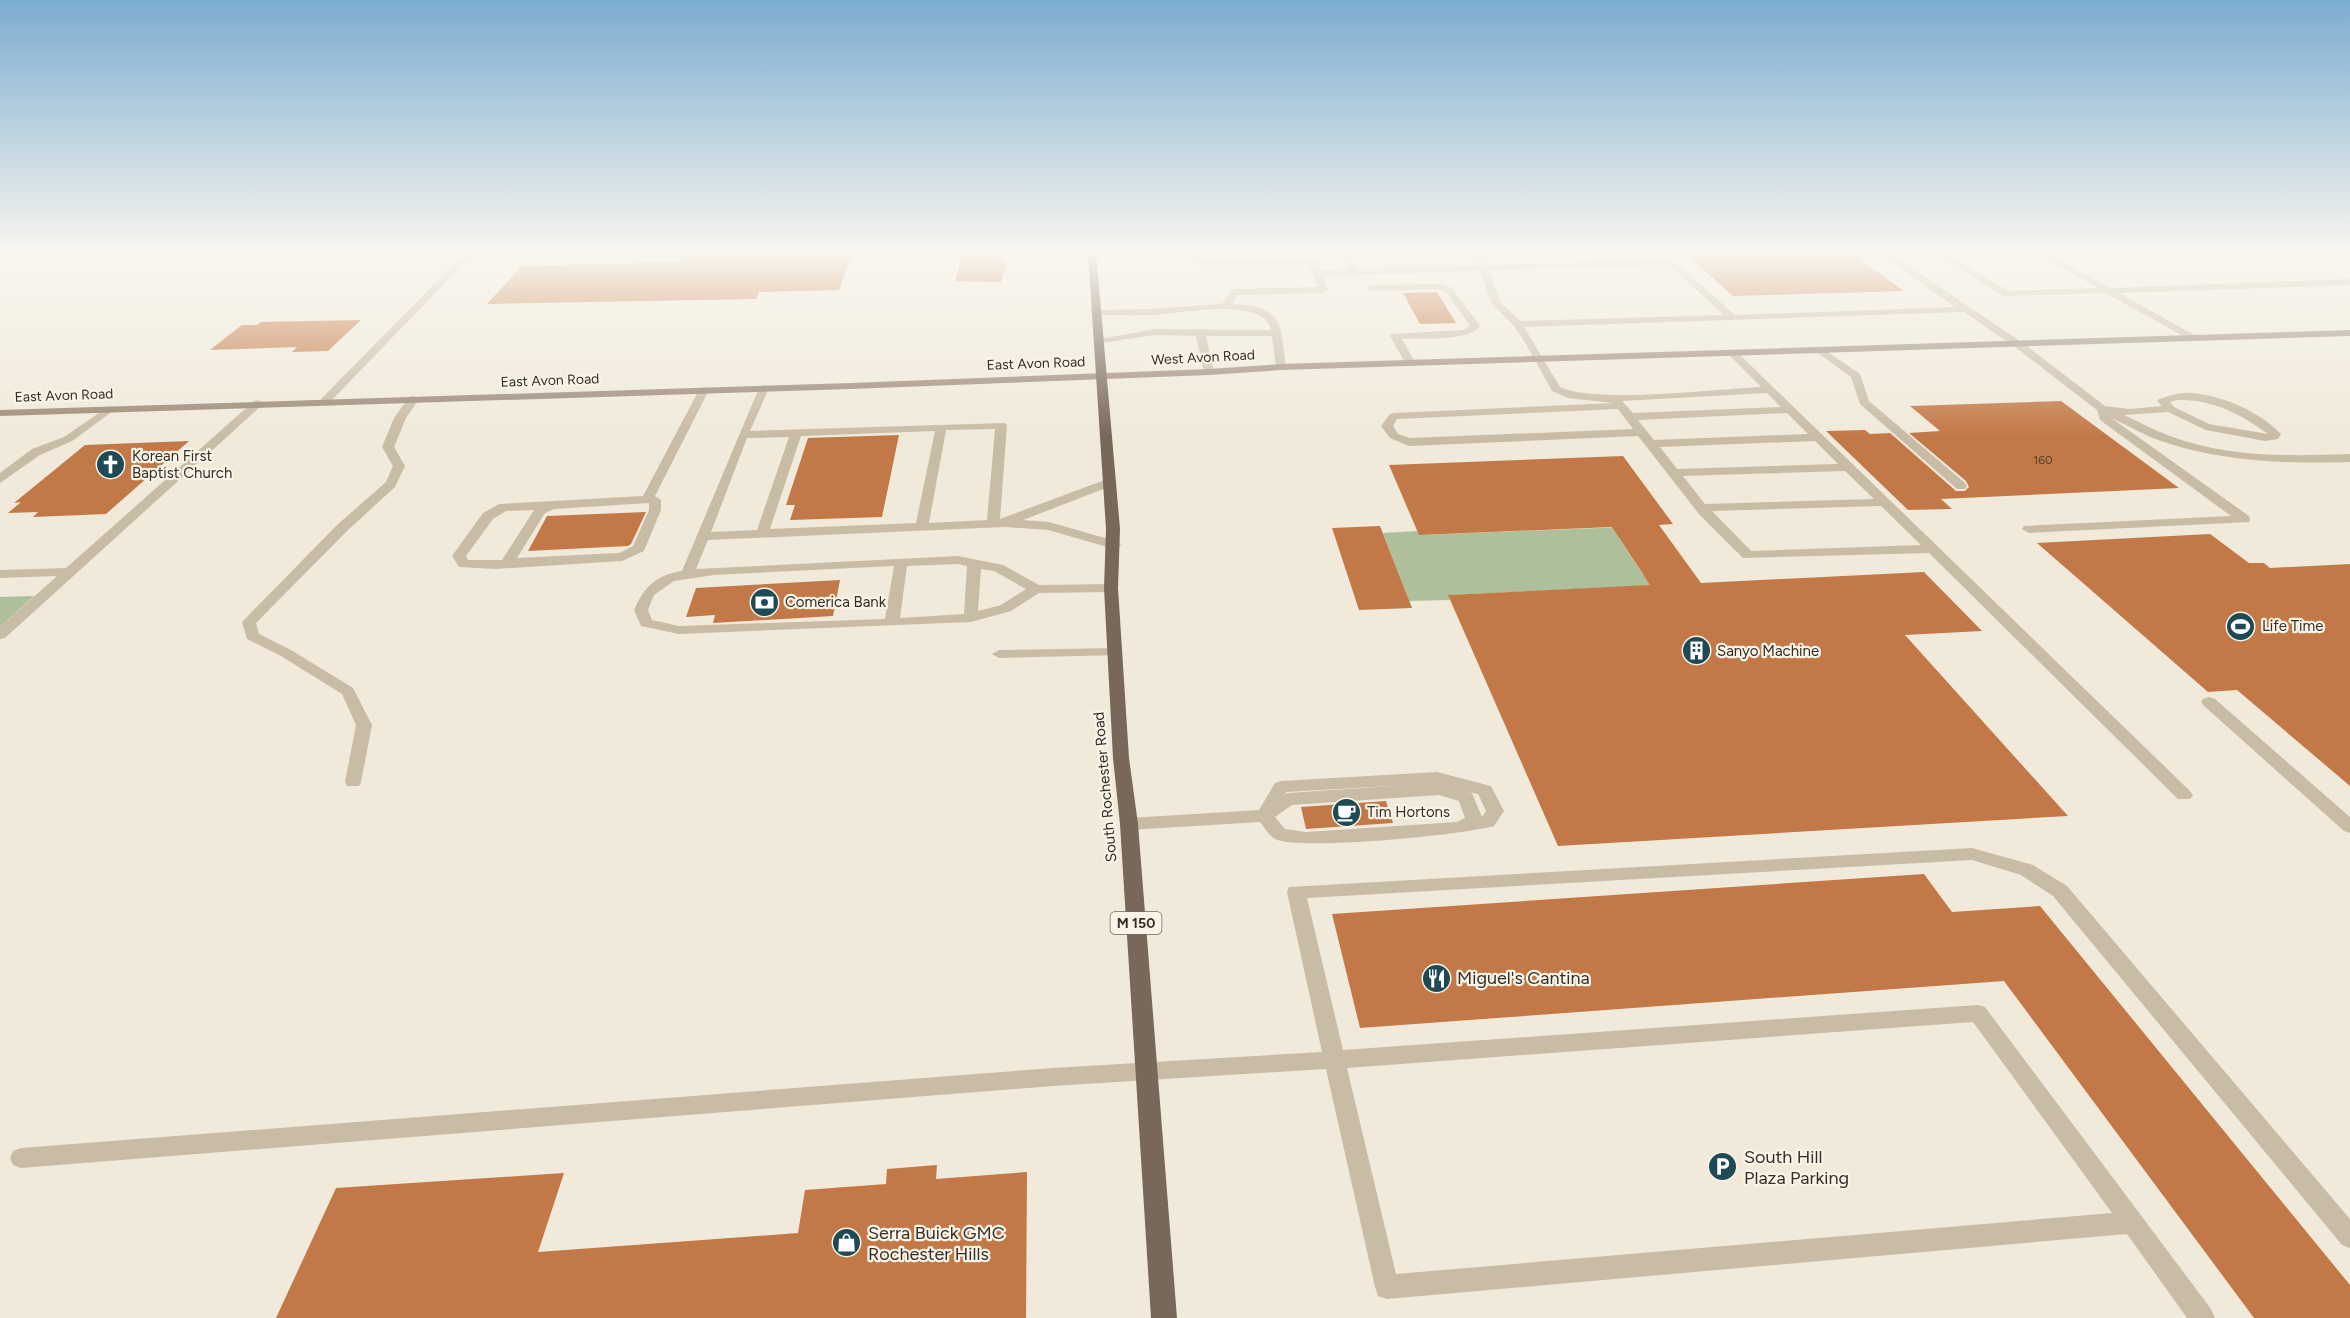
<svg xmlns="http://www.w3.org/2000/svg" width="2350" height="1318" font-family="Figtree,sans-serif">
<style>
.green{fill:#aec09b}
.building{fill:#c37947}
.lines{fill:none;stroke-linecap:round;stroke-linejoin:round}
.service{fill:#c9bca7;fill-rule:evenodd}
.minor{fill:#c9bca7;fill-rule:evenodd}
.secondary{fill:#9c8b79;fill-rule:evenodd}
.primary{fill:#776859;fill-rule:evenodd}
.labels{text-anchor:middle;stroke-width:4.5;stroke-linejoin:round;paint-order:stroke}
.number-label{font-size:12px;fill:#584130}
.far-street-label{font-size:14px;fill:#352e28;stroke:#f9f4e7}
.shield{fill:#f9f4e7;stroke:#706961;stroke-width:1.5}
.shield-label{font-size:14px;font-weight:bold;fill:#352e28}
.poi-label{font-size:15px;fill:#352e28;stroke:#f9f4e7;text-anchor:start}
.street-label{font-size:15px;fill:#352e28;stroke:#f9f4e7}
.near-poi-label{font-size:18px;fill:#352e28;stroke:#f9f4e7;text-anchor:start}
</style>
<rect width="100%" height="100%" fill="#f1eadb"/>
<!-- green -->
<g class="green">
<polygon points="1624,527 1619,538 1643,575 1663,585 1449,595 1450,600 1409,601 1383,533 1418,531 1420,535"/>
<polygon points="34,596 0,627 0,597"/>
</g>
<!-- building -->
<g class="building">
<polygon points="703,252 796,252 794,255 852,253 839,290 759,292 756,299 487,304 522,266 680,262 686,253"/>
<polygon points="960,252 1005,252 1005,268 1001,282 955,281 959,268"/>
<polygon points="1684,252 1850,252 1904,291 1733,296"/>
<polygon points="1437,292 1456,323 1420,324 1403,293"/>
<polygon points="361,320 328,351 292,352 297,347 210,350 242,325 257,325 261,322"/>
<polygon points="2061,401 2179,488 1941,499 1952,509 1908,510 1826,431 1865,430 1870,434 1890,433 1956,491 1965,491 1969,487 1966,481 1909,433 1940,431 1910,406"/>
<polygon points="899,435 882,517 790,520 795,505 786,505 808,438"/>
<polygon points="189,441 106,514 33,517 38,512 8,513 21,502 14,503 85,445"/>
<polygon points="1623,456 1673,524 1659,525 1701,583 1924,572 1982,631 1905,635 2068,816 1558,846 1448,595 1650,585 1612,527 1419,535 1389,465"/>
<polygon points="646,512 631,544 628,546 528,551 547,516"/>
<polygon points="1380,526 1412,608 1359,610 1332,528"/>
<polygon points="2210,534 2249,563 2264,563 2270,568 2350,564 2350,786 2237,690 2208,692 2037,543"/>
<polygon points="840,580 833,616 713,623 715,615 686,617 696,588"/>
<polygon points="1386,801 1393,823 1306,829 1301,807"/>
<polygon points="1924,874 1952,912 2040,906 2350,1285 2350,1318 2254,1318 2004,981 1360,1028 1332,914"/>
<polygon points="937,1165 936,1179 1027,1172 1026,1318 276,1318 336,1188 564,1173 538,1252 798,1233 805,1190 886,1184 887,1169"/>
</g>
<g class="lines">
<!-- service -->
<g class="service">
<path d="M1194 252H1202L1204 260 1306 257 1316 260 1321 270 1349 269 1341 252H1349L1358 269 1477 265 1468 252H1476L1486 265 1664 260 1660 255 1664 252 1735 315 1955 307 1877 252H1887L2023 343 2105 406 2129 409 2162 406 2157 401 2159 399C2170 396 2180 392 2192 393 2221 395 2261 412 2281 434L2278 439 2265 441 2206 430 2168 412 2124 415C2139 422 2154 430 2170 436 2228 458 2290 456 2350 454V462C2286 464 2225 462 2164 442 2145 436 2127 425 2110 417L2249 516 2250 519 2249 522 2029 533 2022 529 2024 526 2231 516 2100 420 2097 410 2015 347 1964 312 1524 327 1560 387C1594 404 1717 389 1761 387L1728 354 1737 352 2190 791 2193 795 2190 799H2178L1929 553 1743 558 1699 514 1638 436 1409 446 1390 438 1381 426 1390 414 1394 413 1613 403 1568 398 1552 391 1526 344 1514 326 1492 304 1480 271 1323 276 1328 290 1323 293 1238 295 1232 304C1284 306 1280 324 1286 367L1281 370 1276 367 1272 336H1206L1214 372 1209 375 1204 372 1196 336 1155 335 1094 344V340L1155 329 1271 330C1264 296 1181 313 1155 315 1135 316 1115 315 1095 315L1090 312 1092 310 1150 309 1222 304 1232 290 1235 289 1318 287 1309 264 1202 266 1195 261ZM1669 265 1724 315 1520 321 1501 303 1489 270ZM1767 393 1781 407 1633 413 1622 401ZM2178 400C2212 399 2241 414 2268 434L2209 424 2174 407 2170 402ZM1618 409 1633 429 1410 438 1398 434 1393 426 1397 419ZM1787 413 1808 434 1654 440 1638 420ZM1815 441 1838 464 1677 469 1660 447ZM1845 471 1874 499 1705 504 1683 476ZM1881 506 1921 545 1751 551 1712 511Z"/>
<polygon points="1935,252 1945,252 2008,291 2097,288 2036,252 2046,252 2110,288 2350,279 2350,285 2119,293 2196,336 2196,340 2192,341 2106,293 2003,296"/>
<path d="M1442 284 1452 288 1480 326C1468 342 1421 338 1402 339L1416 364 1407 366 1390 336 1391 334 1463 330 1470 326 1446 292 1438 289 1370 291 1365 288 1370 285Z"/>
<polygon points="1822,348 1860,374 1869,401 1965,483 1967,486 1965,489 1957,489 1860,404 1851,377 1818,353 1817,351"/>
<path d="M764 385 769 388 750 431 1005 423 1007 425 1000 519 1110 478 1114 479 1116 482 1114 485 1023 520 1049 522 1119 542 1121 545 1114 549 1048 530 1004 527 708 540 696 569 958 556 1003 565 1039 585 1111 584 1118 588 1111 592 1039 593 1011 611 971 622 679 634 641 626 634 610C644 587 656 575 682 571L759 388ZM995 429 987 520 929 523 946 430ZM935 431 916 523 770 529 801 436ZM789 437 757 530 711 532 747 438ZM958 564 967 566 964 614 900 618 907 566ZM894 566 885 619 679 626 652 620 648 610 654 595 674 581 714 575ZM981 569 994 571 1026 589 1001 605 978 611Z"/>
<path d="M704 387 709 390 655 496 661 500V510L644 551 622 561 495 569 459 567 452 556 483 513 499 504 643 496 699 390ZM649 503V510L633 546 619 553 517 558 545 513 554 509ZM534 510 502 560H468L466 556 493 519 506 511Z"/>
<polygon points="413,396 419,399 406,418 394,447 405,466 395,487 347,531 256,623 259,634 291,650 353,688 372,725 361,782 359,786 347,786 345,782 356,725 342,694 281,656 247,639 242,622 337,525 386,482 393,466 382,447 394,418 409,397"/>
<polygon points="258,400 264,403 262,405 5,638 0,639 0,627 57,576 0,578 0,570 66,568 254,401"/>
<polygon points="109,406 115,409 113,411 72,441 40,455 0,483 0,473 32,449 64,437"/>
<polygon points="1115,648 1122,652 1120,655 999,658 992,654 999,650"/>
<polygon points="2209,697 2215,699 2350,817 2350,833 2344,831 2203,705 2201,702 2203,699"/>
<path d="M1437 772 1491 786 1504 811 1494 826C1463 835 1300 851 1275 839 1269 836 1264 827 1260 822L1129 830 1123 828 1120 824 1123 820 1129 818 1259 810 1275 783 1281 781ZM1392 786 1288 793 1286 794V792ZM1464 791 1478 794 1486 811 1482 817 1472 793ZM1439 795 1459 801 1465 818 1457 822 1306 832 1285 829 1275 817 1292 805Z"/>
<path d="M1972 848 2033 865 2067 886 2350 1219V1248L2342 1245 2053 896 2021 875 1972 860 1307 898 1343 1050 1978 1005 1985 1007 2211 1309 2215 1318H2187L2127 1234 1387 1299 1378 1296 1375 1287 1326 1069 1053 1086 21 1168 13 1165 10 1158 13 1151 21 1148 1053 1068 1322 1052 1287 892 1289 887ZM1973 1022 2112 1213 1396 1274 1347 1068Z"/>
</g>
<!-- minor -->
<polygon class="minor" points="466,252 475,252 329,403 321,403 321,399"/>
<!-- secondary -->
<polygon class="secondary" points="2350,330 2350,336 1281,370 1209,375 851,389 0,416 0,410 851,383 1209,369 1281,364"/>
<!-- primary -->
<polygon class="primary" points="1088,252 1096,252 1120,529 1118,588 1129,758 1138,824 1177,1318 1151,1318 1120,824 1113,758 1104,588 1106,529"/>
</g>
<!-- sky -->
<linearGradient id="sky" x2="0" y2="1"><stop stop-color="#7cadd1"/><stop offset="0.58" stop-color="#f9f6ef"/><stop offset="1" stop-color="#f9f6ef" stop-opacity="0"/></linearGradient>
<rect width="2350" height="436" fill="url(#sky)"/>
<!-- icons -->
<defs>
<symbol id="church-disc" viewBox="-11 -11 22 22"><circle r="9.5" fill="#1e4a56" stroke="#f9f4e7"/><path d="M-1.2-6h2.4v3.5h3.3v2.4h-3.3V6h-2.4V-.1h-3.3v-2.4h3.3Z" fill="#fff"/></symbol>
<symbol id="bank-disc" viewBox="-11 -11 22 22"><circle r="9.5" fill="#1e4a56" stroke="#f9f4e7"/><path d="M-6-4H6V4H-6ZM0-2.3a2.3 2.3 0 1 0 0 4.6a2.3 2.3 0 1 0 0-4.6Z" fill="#fff"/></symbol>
<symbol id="stadium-disc" viewBox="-11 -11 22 22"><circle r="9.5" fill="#1e4a56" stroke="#f9f4e7"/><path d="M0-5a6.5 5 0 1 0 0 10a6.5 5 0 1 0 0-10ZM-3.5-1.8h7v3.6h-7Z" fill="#fff"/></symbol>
<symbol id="building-disc" viewBox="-11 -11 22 22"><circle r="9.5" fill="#1e4a56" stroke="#f9f4e7"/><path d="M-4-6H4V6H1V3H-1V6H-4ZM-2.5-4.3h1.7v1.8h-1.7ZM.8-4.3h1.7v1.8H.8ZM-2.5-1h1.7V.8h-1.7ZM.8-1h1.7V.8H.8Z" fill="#fff"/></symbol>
<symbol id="cafe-disc" viewBox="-11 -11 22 22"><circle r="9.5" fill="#1e4a56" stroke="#f9f4e7"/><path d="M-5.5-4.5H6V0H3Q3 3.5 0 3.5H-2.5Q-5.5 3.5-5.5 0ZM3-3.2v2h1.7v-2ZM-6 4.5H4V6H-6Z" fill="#fff"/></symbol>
<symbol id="restaurant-disc" viewBox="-11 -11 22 22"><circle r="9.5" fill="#1e4a56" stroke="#f9f4e7"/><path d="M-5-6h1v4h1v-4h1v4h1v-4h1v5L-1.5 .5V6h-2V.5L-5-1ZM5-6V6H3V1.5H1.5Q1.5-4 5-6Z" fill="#fff"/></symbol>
<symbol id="parking-disc" viewBox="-11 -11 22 22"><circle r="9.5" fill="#1e4a56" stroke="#f9f4e7"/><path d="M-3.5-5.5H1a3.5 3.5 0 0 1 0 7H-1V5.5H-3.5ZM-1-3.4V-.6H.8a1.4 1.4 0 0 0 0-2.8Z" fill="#fff"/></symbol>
<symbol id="shop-disc" viewBox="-11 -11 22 22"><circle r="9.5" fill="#1e4a56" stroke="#f9f4e7"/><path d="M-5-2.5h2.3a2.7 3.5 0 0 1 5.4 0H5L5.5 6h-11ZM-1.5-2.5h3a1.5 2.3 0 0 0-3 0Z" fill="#fff"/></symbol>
</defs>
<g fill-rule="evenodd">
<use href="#church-disc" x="94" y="448" width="33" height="33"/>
<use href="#bank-disc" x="748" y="586" width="33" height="33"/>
<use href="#stadium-disc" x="2224" y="610" width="33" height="33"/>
<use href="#building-disc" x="1680" y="634" width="33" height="33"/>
<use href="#cafe-disc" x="1330" y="796" width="33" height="33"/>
<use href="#restaurant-disc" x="1420" y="962" width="33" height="33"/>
<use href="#parking-disc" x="1706" y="1150" width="33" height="33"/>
<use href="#shop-disc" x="830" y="1226" width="33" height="33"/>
</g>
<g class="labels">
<!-- number labels -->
<g class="number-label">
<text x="2043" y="464">160</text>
</g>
<!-- far-street labels -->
<g class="far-street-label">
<text transform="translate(1203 357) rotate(-3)" y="5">West Avon Road</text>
<text transform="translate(1036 363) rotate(-2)" y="5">East Avon Road</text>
<text transform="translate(550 380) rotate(-2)" y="5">East Avon Road</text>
<text transform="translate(64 395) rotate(-2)" y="5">East Avon Road</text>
</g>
<!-- shield labels -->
<rect class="shield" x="1110.5" y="912" width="51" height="22" rx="4.5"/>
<g class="shield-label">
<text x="1136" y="928">M 150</text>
</g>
<!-- poi labels -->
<g class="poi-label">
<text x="132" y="461">Korean First<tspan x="132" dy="17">Baptist Church</tspan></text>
<text x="785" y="607">Comerica Bank</text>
<text x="2262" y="631">Life Time</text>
<text x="1717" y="656">Sanyo Machine</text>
<text x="1367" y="817">Tim Hortons</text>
</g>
<!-- street labels -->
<g class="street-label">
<text transform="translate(1105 787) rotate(-95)" y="5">South Rochester Road</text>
</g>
<!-- near-poi labels -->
<g class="near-poi-label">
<text x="1457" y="984">Miguel's Cantina</text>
<text x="1744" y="1163">South Hill<tspan x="1744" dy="21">Plaza Parking</tspan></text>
<text x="868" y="1239">Serra Buick GMC<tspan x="868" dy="21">Rochester Hills</tspan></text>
</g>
</g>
</svg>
